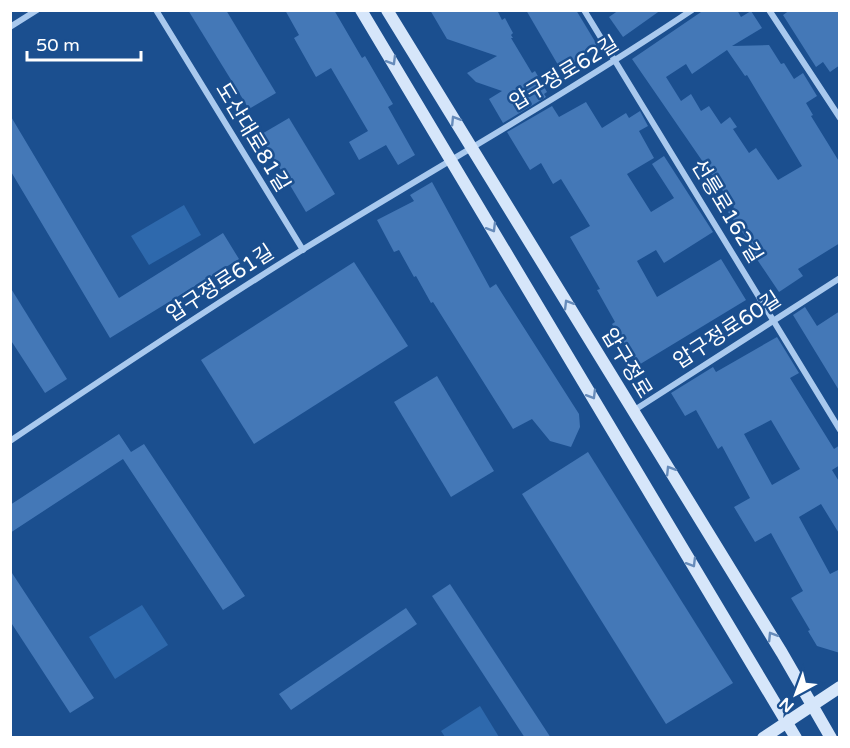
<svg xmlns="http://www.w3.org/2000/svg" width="850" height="748" font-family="'Varela Round','Noto Sans KR',sans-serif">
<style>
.green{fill:#2e69ad}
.building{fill:#4478b7;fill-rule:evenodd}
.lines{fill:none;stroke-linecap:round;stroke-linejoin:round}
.street{stroke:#a9c9ee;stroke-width:6}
.secondary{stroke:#d6e6fa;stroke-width:12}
.oneway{stroke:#668bba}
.labels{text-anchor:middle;stroke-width:5;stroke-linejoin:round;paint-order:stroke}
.street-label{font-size:21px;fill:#fff;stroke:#1b4f8f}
</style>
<rect width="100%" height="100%" fill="#1b4f8f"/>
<!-- green -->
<g class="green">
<polygon points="184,205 201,235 149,265 131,236"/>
<polygon points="142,605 168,645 115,679 89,637"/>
<polygon points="480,706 499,737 445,737 441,731"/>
</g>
<!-- building -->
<g class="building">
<polygon points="188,10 226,10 276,93 249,109"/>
<polygon points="285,10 334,10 362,58 365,56 393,104 388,107 415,155 398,165 386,145 359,160 349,142 368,131 331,68 316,77 294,38 299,35"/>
<polygon points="430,10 497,10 502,20 505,18 513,33 511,35 513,38 511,38 532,73 535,71 547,92 544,94 546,97 503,123 489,99 502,91 476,82 467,73 497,56 447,39"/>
<polygon points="526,10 576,10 599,48 561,70"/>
<polygon points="619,10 661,10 623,37 609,17"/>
<path d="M704 10H737L741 17 751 11 762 28 732 46 769 45 781 64 784 63 794 79 803 73 817 96 806 103 813 115 811 116 840 163V243L798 269 803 276 779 292 752 252 755 250 728 212 734 207 632 59ZM727 50 745 76 747 75 802 166 778 180 756 148 749 153 733 129 737 127 730 117 721 124 709 106 701 111 691 94 681 101 666 77 686 64 692 74Z"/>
<polygon points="790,10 840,10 840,65 830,72 823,62 816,67 783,15"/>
<polygon points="586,102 602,128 626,113 629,118 640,111 648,126 639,131 654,158 627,174 651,212 674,198 652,164 664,156 713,232 664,263 656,250 637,261 657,297 721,259 746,300 637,366 612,324 615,322 597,290 600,289 570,237 590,226 561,179 553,184 541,163 530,170 507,132 552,106 559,117"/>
<polygon points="10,115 119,298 223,233 239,259 110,338 10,170"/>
<polygon points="289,118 335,194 306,212 260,135"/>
<polygon points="432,182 490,288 496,284 579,414 580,427 571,447 550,441 532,419 513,429 433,302 431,303 416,276 414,277 399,250 394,252 377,220 414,201 410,195"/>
<polygon points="354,262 408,346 254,444 201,360"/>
<polygon points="10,287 67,379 45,393 10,339"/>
<polygon points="805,307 817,326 840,311 840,392 793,315"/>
<path d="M777 337 799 373 790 378 834 449 840 445V465L832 470 840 483V535L821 504 799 517 830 574 840 569V653L817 646 808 631 810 630 791 598 803 591 771 533 755 542 734 507 750 498 722 446 718 449 696 410 685 416 671 393 713 367 716 372ZM771 420 800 469 772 485 744 434Z"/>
<polygon points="437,376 494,471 451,497 394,402"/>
<polygon points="119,434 131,452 144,444 245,596 223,610 123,459 10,533 10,505"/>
<polygon points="588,452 733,683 666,724 522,494"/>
<polygon points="10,570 94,698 70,713 10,621"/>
<polygon points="450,584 551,738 525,738 432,596"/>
<polygon points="406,608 417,624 291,710 279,694"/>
</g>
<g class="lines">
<!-- street -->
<g class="street">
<polyline points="156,10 303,250"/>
<polyline points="584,10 840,430"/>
<polyline points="769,10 840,118"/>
<polyline points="10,27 37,10"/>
<polyline points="633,411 840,278"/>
<path d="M10 441C107 376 204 311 302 250 432 170 565 95 692 10"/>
</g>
<!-- secondary -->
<g class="secondary">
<polyline points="361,10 796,738"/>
<polyline points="387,10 782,653 831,738"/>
<polyline points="763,738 840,687"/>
</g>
</g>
<!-- one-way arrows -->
<defs><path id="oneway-chevron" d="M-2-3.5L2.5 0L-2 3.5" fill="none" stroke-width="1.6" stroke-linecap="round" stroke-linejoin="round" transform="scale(1.5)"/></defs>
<g class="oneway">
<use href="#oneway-chevron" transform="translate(392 61) rotate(59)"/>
<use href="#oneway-chevron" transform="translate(455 120) rotate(-122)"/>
<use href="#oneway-chevron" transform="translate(492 228) rotate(59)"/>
<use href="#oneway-chevron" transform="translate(568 304) rotate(-121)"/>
<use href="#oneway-chevron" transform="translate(592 395) rotate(59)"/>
<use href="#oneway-chevron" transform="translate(670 470) rotate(-122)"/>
<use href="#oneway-chevron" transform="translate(692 563) rotate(59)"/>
<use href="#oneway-chevron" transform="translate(772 636) rotate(-122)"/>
</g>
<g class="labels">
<!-- street labels -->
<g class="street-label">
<text transform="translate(564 73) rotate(-31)" y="7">압구정로62길</text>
<text transform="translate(253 137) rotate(59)" y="7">도산대로81길</text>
<text transform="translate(727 211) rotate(59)" y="7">선릉로162길</text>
<text transform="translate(220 283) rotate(-33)" y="7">압구정로61길</text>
<text transform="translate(727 330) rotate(-33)" y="7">압구정로60길</text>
<text transform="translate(627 363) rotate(59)" y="7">압구정로</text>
</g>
</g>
<!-- border -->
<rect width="850" height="748" fill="none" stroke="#ffffff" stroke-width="24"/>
<!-- north arrow -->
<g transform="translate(796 694) rotate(221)" stroke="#1b4f8f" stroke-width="4.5" paint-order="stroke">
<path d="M0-4.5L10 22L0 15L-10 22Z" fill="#ffffff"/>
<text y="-9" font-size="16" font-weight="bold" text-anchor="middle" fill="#ffffff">N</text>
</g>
<!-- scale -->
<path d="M27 51v9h114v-9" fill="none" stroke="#ffffff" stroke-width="3"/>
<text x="36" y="51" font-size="18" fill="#ffffff" stroke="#1b4f8f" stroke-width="4.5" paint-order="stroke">50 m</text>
</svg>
